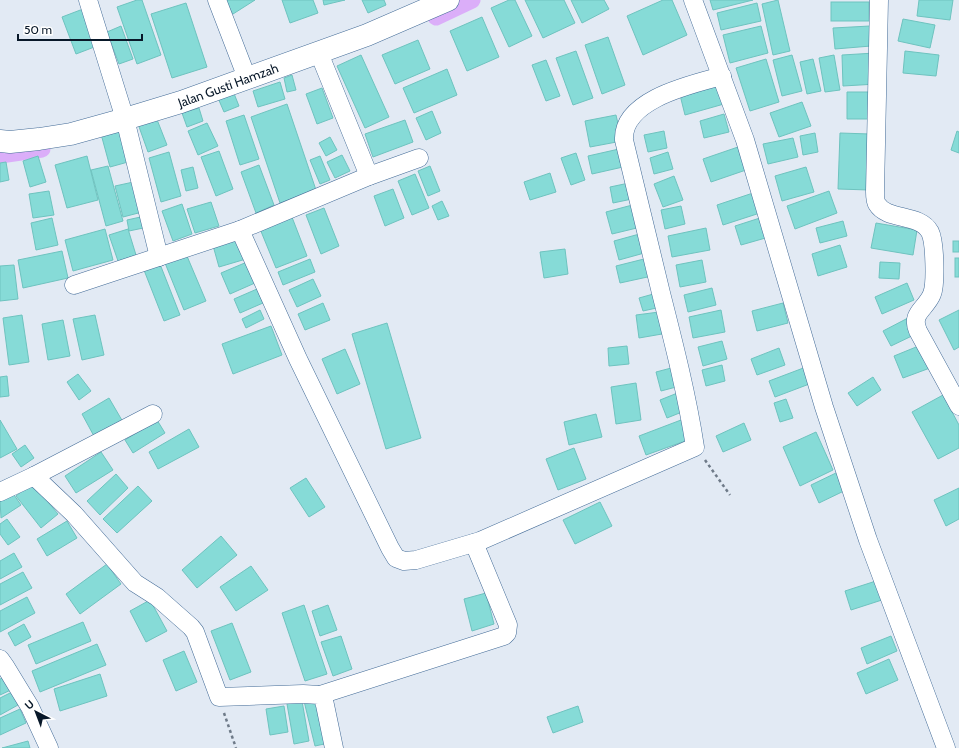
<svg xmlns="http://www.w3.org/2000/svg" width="959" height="748" font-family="Cabin,sans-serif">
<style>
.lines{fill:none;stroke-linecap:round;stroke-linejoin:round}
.canal{stroke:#dbaef9;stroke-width:17}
.building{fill:#86dbd7;stroke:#6ec3bf}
.street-casing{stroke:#446c98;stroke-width:19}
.secondary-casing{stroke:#446c98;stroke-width:23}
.path{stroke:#6e7a88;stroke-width:2.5;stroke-dasharray:3 3;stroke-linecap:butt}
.street{stroke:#fff;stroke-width:18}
.secondary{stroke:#fff;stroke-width:22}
.labels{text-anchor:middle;stroke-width:3;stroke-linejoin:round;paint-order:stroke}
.street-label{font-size:13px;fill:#081829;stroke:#fff}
</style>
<rect width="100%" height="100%" fill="#e2eaf4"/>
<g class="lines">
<!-- canal -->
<g class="canal">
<polyline points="436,17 472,0"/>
<polyline points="0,155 42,149"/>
</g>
</g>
<!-- building -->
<g class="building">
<polygon points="137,0 142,0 161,55 137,64 117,7"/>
<polygon points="224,0 255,0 233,14"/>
<polygon points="282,0 313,0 318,13 290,23"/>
<polygon points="323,0 345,0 324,5"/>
<polygon points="362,0 384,0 386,5 368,13"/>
<polygon points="509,0 515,0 532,36 509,47 491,8"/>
<polygon points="525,0 564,0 575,23 543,38"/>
<polygon points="571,0 604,0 609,9 582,23"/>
<polygon points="663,0 672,0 687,35 643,55 627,16"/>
<polygon points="710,0 753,0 713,10"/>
<polygon points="778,0 790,51 773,55 762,4"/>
<polygon points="919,0 953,0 950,20 917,16"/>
<rect x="831" y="2" width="38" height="19"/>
<polygon points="186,3 207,67 172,78 151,14"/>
<polygon points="757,3 761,21 721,30 717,13"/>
<polygon points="83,9 97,46 76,54 62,17"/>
<polygon points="482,17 499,57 467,71 450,31"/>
<polygon points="903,19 935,25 930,48 898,41"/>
<polygon points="121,26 133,59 119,64 107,32"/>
<polygon points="761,26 768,53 730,63 723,35"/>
<polygon points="870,26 871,46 835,49 833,28"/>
<polygon points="608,37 625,85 602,94 585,45"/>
<polygon points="418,40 430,69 395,84 382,55"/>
<polygon points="576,51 593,98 573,105 556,58"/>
<polygon points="905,51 939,55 936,76 903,73"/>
<polygon points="875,53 877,84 843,86 842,55"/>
<polygon points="361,55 389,117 365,128 337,66"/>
<polygon points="792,55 802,91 782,96 773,60"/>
<polygon points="834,55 840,90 825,92 819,58"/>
<polygon points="766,59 779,102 750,111 736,68"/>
<polygon points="813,59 821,91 807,94 800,62"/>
<polygon points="546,60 560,96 546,101 532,65"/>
<polygon points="447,69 457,95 414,113 403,88"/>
<polygon points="292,75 296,90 287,92 284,78"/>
<polygon points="717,79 724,104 685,115 679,91"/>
<polygon points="280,82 285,99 258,107 253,91"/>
<polygon points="322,88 333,118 317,124 306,94"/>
<polygon points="233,91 239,106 224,112 218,98"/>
<polygon points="847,92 875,92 874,119 847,119"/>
<polygon points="802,102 811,126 779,137 770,113"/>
<polygon points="287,104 316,190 280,203 251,117"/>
<polygon points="199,108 203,121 187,127 182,113"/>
<polygon points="432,111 441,133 426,140 416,118"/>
<polygon points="724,114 729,132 704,138 700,121"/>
<polygon points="244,115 259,159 240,165 226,121"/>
<polygon points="616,115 622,141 590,147 585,121"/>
<polygon points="156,117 167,145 148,152 138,124"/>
<polygon points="405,120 413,142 373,157 365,134"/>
<polygon points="207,123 218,146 198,155 188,131"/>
<polygon points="119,129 128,162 110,167 101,134"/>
<polygon points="664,131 667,148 648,152 644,135"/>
<polygon points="957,131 959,132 959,153 951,150"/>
<polygon points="815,133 818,152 803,155 800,136"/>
<polygon points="840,133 870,134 869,190 838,189"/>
<polygon points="330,137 337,150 326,156 319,143"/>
<polygon points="793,138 798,157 768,164 763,144"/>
<polygon points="738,147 746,170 711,182 703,159"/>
<polygon points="619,149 623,167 592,174 588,156"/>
<polygon points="219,151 233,189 216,196 201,157"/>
<polygon points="169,152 181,196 161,202 149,158"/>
<polygon points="668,152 673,169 654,174 650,158"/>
<polygon points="576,153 585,180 571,185 561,158"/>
<polygon points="342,155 350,171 335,178 327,162"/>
<polygon points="38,156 46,182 30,187 23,161"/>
<polygon points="87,156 98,200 67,208 55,165"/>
<polygon points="320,156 330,180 320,184 310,160"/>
<polygon points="6,162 9,180 0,182 0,163"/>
<polygon points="259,165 274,205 256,213 241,172"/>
<polygon points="108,166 123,221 106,226 91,170"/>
<polygon points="430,166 440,191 428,196 418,171"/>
<polygon points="193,167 198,188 186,191 181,170"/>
<polygon points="806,167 814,192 782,201 775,176"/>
<polygon points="550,173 556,192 530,200 524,182"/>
<polygon points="415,174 429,208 412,215 398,181"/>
<polygon points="674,176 683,200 663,207 654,184"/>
<polygon points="138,181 146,211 123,217 115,186"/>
<polygon points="629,183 632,199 613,203 610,187"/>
<polygon points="393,189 404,218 385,226 374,196"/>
<polygon points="49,191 54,215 33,218 29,194"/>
<polygon points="829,191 837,213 795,229 787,206"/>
<polygon points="756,192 763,212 723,225 717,205"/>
<polygon points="442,201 449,216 438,220 432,206"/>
<polygon points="211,202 219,226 195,233 187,209"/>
<polygon points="182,204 192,234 173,241 162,211"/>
<polygon points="636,204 641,227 612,234 606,212"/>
<polygon points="681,206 685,224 665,229 661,210"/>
<polygon points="324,208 339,246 321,254 306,215"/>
<polygon points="290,212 307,256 276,268 258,224"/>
<polygon points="145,216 148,227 129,231 127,220"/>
<polygon points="763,217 769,237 741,245 735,226"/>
<polygon points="52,218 58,245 36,250 31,223"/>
<polygon points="843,221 847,236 820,243 816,228"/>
<polygon points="876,223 917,230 913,255 871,248"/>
<polygon points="706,228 710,250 672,257 668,236"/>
<polygon points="105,229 113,260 73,271 65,240"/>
<polygon points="128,229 136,255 118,261 109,235"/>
<polygon points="643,233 648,252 619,260 614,241"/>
<polygon points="239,234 246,259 219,267 212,242"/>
<rect x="953" y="241" width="6" height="11"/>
<polygon points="840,245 847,267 818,276 812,254"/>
<polygon points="184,249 206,301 184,310 163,258"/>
<polygon points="565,249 568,274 544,278 540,252"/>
<polygon points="62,251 68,278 23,288 18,260"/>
<polygon points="648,258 652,276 620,283 616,266"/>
<rect x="955" y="258" width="4" height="19"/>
<polygon points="158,259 180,315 164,321 142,265"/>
<polygon points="310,259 315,272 283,285 278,272"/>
<polygon points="702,260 706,282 680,287 676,265"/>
<polygon points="247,262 255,283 230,294 221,273"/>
<polygon points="880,262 900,263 899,279 879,278"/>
<polygon points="14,265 18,299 0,301 0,266"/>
<polygon points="313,279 321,296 297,307 289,290"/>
<polygon points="907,283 914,300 882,314 875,297"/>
<polygon points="712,288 716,305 688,312 684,295"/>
<polygon points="257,289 263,303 240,313 234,299"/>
<polygon points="657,293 661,307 643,311 639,298"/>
<polygon points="323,303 330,320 305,330 298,314"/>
<polygon points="783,303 788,323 757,331 752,311"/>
<polygon points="260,310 264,319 246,328 242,319"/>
<polygon points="721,310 725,332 693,338 689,317"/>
<polygon points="959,310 959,347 954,350 939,320"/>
<polygon points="659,312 662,334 639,338 636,315"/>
<polygon points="22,315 29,362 9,365 3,318"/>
<polygon points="95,315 104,355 82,360 73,319"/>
<polygon points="908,318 916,334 891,346 883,331"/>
<polygon points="63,320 70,356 48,360 42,324"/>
<polygon points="387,323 421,438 386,449 352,334"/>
<polygon points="271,326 282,355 233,374 222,344"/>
<polygon points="722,341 727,359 703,366 698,347"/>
<polygon points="921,345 930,368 903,378 894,356"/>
<polygon points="627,346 629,364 609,366 608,348"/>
<polygon points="779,348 785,365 757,375 751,359"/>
<polygon points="345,349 360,384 337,394 322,359"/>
<polygon points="722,365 725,381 706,386 702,370"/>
<polygon points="675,367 680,386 661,391 656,372"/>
<polygon points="806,367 812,383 775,397 769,381"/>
<polygon points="78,374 91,391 79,400 67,382"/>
<polygon points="7,376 9,396 0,397 0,377"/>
<polygon points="873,377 881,390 857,406 848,393"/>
<polygon points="636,383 641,420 616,424 611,387"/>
<polygon points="680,392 687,410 667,418 660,400"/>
<polygon points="943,395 959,425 959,448 938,459 912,412"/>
<polygon points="109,398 123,422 95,438 82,414"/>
<polygon points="786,399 793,418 780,422 774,403"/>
<polygon points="596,414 602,437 569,445 564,422"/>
<polygon points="0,420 17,449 0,458"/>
<polygon points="157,420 165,433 133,453 125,440"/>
<polygon points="681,420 688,440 646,455 639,436"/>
<polygon points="744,423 751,440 723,452 716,436"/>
<polygon points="189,429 199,447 158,469 149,452"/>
<polygon points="816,432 833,470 800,486 783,447"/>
<polygon points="25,445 34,458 21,467 12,454"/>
<polygon points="574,448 586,479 558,490 546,459"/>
<polygon points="101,452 113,470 76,493 65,476"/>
<polygon points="838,472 846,490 819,503 811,485"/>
<polygon points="116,474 128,488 100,515 87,501"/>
<polygon points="306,478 325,507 309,517 290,488"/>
<polygon points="32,483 58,514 41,528 16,496"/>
<polygon points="138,486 152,501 117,533 103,519"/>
<polygon points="959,488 959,519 946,526 934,500"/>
<polygon points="12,492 21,505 1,518 0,500"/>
<polygon points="600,502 612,526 575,544 563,520"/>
<polygon points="7,519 20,537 8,545 0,534 0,524"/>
<polygon points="67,521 77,538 47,556 37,539"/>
<polygon points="221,536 237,555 197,588 182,570"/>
<polygon points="14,553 22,567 0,579 0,561"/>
<polygon points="107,564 121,584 80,614 66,594"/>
<polygon points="251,566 268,590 236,611 220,587"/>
<polygon points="23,572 32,588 0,605 0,584"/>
<polygon points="879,580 885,599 851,610 845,591"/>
<polygon points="486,593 494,624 472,631 464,599"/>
<polygon points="27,597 35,613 0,632 0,611"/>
<polygon points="150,600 167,631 146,642 130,611"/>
<polygon points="304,605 327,674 305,681 282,613"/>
<polygon points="328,605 337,630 320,636 312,611"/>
<polygon points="83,622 91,641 36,664 28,645"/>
<polygon points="232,623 251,672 230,680 211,631"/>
<polygon points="24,624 31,637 15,646 8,633"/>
<polygon points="341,636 352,669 333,676 321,642"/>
<polygon points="891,636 897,651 867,664 861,648"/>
<polygon points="97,644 106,665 40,692 32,671"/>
<polygon points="184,651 197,682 176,691 163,660"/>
<polygon points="889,659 898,680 866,694 857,673"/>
<polygon points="100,674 107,696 60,711 54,689"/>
<polygon points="7,676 13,689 0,695 0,679"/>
<polygon points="12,692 18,705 0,715 0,698"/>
<polygon points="318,698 329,743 315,746 304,701"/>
<polygon points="302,701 309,741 294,744 287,704"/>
<polygon points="284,706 288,732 270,735 266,709"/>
<polygon points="578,706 583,722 553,733 547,717"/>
<polygon points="20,709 26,723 0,735 0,718"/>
<polygon points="28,741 30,748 2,748"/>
</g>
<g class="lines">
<defs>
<g id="street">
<polyline points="88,0 125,119 159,257"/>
<polyline points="217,0 247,78"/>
<polyline points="693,0 745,140 824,407 868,540 946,748"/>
<path d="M879 0 875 192C875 195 875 201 877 204 887 221 920 213 930 232 935 242 936 284 932 294 926 309 910 313 918 331L959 406"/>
<polyline points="319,53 369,176"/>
<path d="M240 230 298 359 390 548 396 558 404 561 416 560 480 541 695 447C687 395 674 344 661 293 649 242 636 191 624 140 622 99 693 84 722 76"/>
<polyline points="74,285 240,230 369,176 419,158"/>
<polyline points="34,476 153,414"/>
<polyline points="0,492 34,476 74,514 135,583 157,597 191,627 195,632 219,697 303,694 320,695 323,698 325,705 334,748"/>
<polyline points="0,659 5,666 30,707 49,748"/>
<polyline points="320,695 504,636 507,633 508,625 474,543"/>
</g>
<polyline id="secondary" points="0,141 10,142 39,139 71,134 125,119 181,102 367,35 448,0"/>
</defs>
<!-- street casing -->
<use href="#street" class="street-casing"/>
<!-- secondary casing -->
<use href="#secondary" class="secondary-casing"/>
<!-- path -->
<g class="path">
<polyline points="705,460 730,495"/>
<polyline points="224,713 236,748"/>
</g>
<!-- street -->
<use href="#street" class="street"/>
<!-- secondary -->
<use href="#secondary" class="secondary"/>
</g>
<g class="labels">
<!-- street labels -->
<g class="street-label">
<text transform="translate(228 85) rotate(-20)" y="5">Jalan Gusti Hamzah</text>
</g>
</g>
<!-- north arrow -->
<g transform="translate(36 712) rotate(318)" stroke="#ffffff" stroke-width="3" paint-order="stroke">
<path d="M0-3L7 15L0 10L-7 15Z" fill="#081829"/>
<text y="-6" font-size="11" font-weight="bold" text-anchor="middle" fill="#081829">U</text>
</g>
<!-- scale -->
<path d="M18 34v6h124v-6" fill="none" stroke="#081829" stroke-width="2"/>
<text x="24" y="34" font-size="12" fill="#081829" stroke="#ffffff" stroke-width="3" paint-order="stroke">50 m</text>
</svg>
